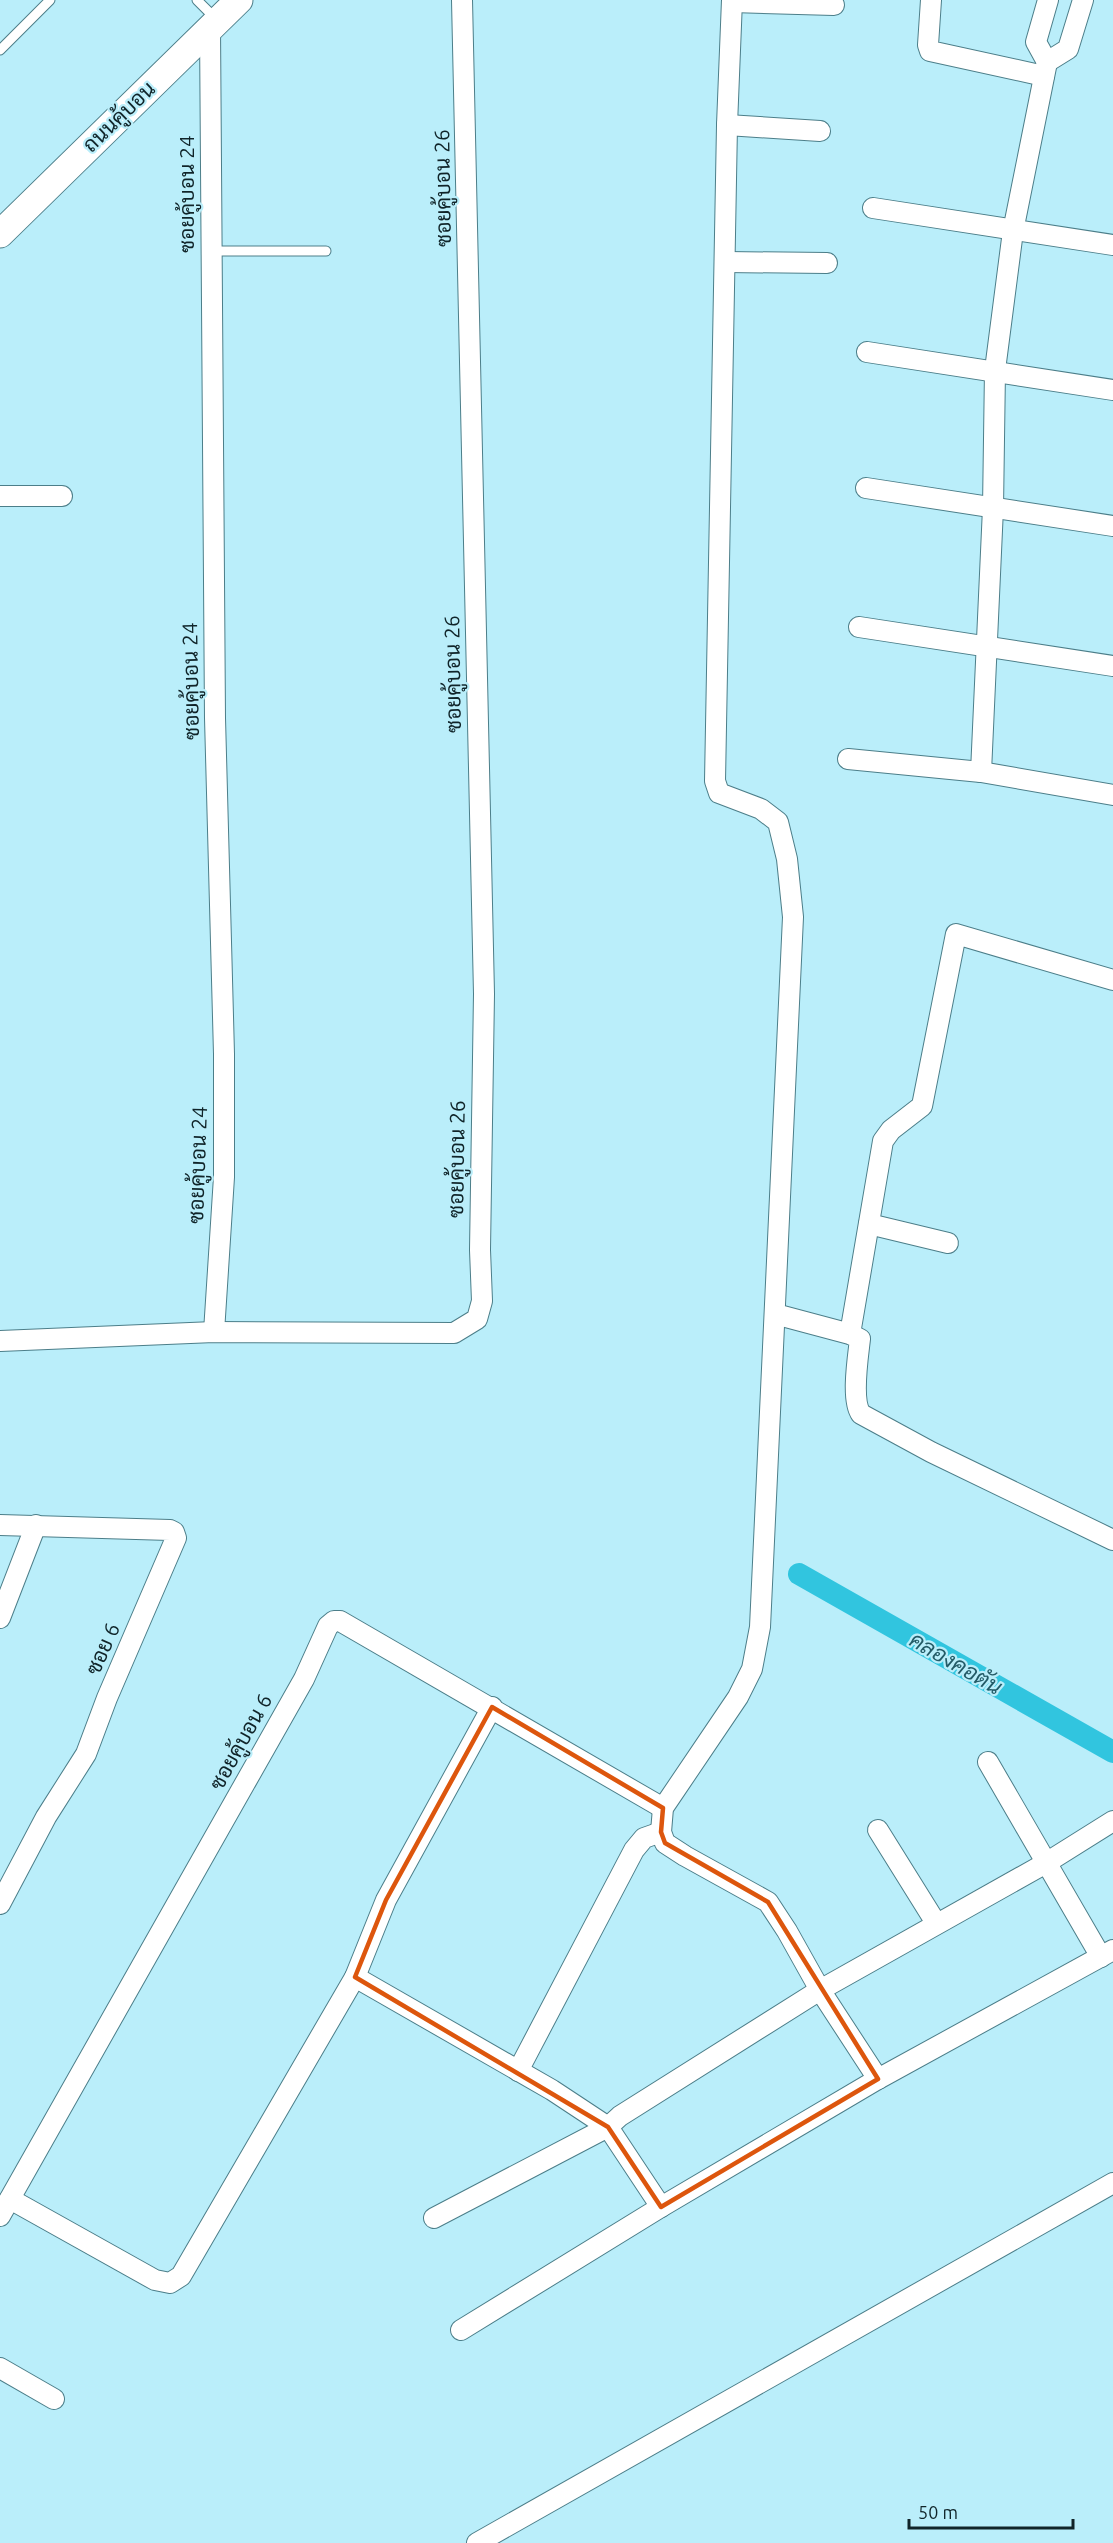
<svg xmlns="http://www.w3.org/2000/svg" width="1113" height="2543" font-family="Ubuntu,Sarabun,sans-serif">
<style>
.lines{fill:none;stroke-linecap:round;stroke-linejoin:round}
.canal{stroke:#31c5df;stroke-width:22}
.service-casing{stroke:#4c7e89;stroke-width:11}
.minor-casing{stroke:#4c7e89;stroke-width:22}
.secondary-casing{stroke:#4c7e89;stroke-width:29}
.service{stroke:#fff;stroke-width:9}
.minor{stroke:#fff;stroke-width:20}
.secondary{stroke:#fff;stroke-width:27}
.marked{fill:none;stroke:#dd560d;stroke-width:4.5;stroke-linejoin:round}
.labels{text-anchor:middle;stroke-width:4.5;stroke-linejoin:round;paint-order:stroke}
.street-label{font-size:21px;fill:#102429;stroke:#baeefa}
.water-label{font-size:22px;font-style:italic;fill:#235b67;stroke:#baeefa}
</style>
<rect width="100%" height="100%" fill="#baeefa"/>
<g class="lines">
<!-- canal -->
<polyline class="canal" points="799,1574 1113,1752"/>
<defs>
<g id="service">
<polyline points="197,0 216,19"/>
<polyline points="0,50 50,0"/>
<polyline points="212,251 326,251"/>
</g>
<g id="minor">
<polyline points="732,0 727,125 715,781 719,793 761,809 778,822 787,859 793,917 760,1627 752,1669 738,1697 663,1808 661,1832 665,1843 685,1856 768,1902 787,1931 820,1990 878,2079"/>
<polyline points="931,0 928,45 930,51 1044,76"/>
<polyline points="1048,0 1036,42 1047,62 1068,49 1083,0"/>
<polyline points="732,2 834,5"/>
<polyline points="210,28 215,718 224,1054 224,1177 214,1332"/>
<polyline points="727,125 820,131"/>
<polyline points="873,208 1113,245"/>
<polyline points="726,262 827,263"/>
<polyline points="867,352 1113,390"/>
<polyline points="866,488 1113,526"/>
<polyline points="0,496 62,496"/>
<polyline points="859,627 1113,666"/>
<polyline points="848,759 981,772 1113,795"/>
<polyline points="981,772 993,508 995,370 1013,231 1047,62"/>
<polyline points="869,1224 948,1243"/>
<path d="M775 1314 850 1334 860 1339C858 1357 851 1400 861 1414L931 1452 1113 1540"/>
<polyline points="850,1334 883,1141 891,1130 922,1106 956,934 1113,980"/>
<polyline points="0,1341 214,1332 454,1333 477,1319 482,1301 480,1250 484,994 462,0"/>
<polyline points="0,1525 170,1530 174,1532 176,1538 107,1698 86,1754 46,1817 0,1904"/>
<polyline points="0,1618 36,1525"/>
<polyline points="988,1762 1101,1957"/>
<polyline points="878,1830 936,1923"/>
<polyline points="355,1977 552,2090 608,2127 661,2207"/>
<polyline points="518,2071 634,1850 644,1838 661,1832"/>
<polyline points="10,2199 155,2280 170,2283 181,2276 355,1977 386,1900 492,1707"/>
<polyline points="0,2216 304,1679 328,1626 334,1621 340,1621 663,1808"/>
<polyline points="434,2218 608,2127 620,2116 820,1990 1046,1863 1113,1821"/>
<polyline points="461,2330 661,2207 878,2079 1113,1950"/>
<polyline points="0,2368 54,2399"/>
<polyline points="477,2543 1113,2183"/>
</g>
<polyline id="secondary" points="0,234 239,0"/>
</defs>
<!-- service casing -->
<use href="#service" class="service-casing"/>
<!-- minor casing -->
<use href="#minor" class="minor-casing"/>
<!-- secondary casing -->
<use href="#secondary" class="secondary-casing"/>
<!-- service -->
<use href="#service" class="service"/>
<!-- minor -->
<use href="#minor" class="minor"/>
<!-- secondary -->
<use href="#secondary" class="secondary"/>
</g>
<!-- marked area -->
<path class="marked" d="M492 1707 663 1808 661 1832 665 1843 768 1902 878 2079 661 2207 608 2127 355 1977 386 1900Z"/>
<g class="labels">
<!-- street labels -->
<g class="street-label">
<text transform="translate(119 117) rotate(-44)" y="7">ถนนคู้บอน</text>
<text transform="translate(443 188) rotate(-91)" y="7">ซอยคู้บอน 26</text>
<text transform="translate(187 194) rotate(-90)" y="7">ซอยคู้บอน 24</text>
<text transform="translate(453 674) rotate(-91)" y="7">ซอยคู้บอน 26</text>
<text transform="translate(191 681) rotate(-91)" y="7">ซอยคู้บอน 24</text>
<text transform="translate(457 1159) rotate(-89)" y="7">ซอยคู้บอน 26</text>
<text transform="translate(198 1165) rotate(-88)" y="7">ซอยคู้บอน 24</text>
<text transform="translate(103 1649) rotate(-66)" y="7">ซอย 6</text>
<text transform="translate(241 1742) rotate(-61)" y="7">ซอยคู้บอน 6</text>
</g>
<!-- water labels -->
<g class="water-label">
<text transform="translate(956 1663) rotate(30)" y="8">คลองคอตัน</text>
</g>
</g>
<!-- scale -->
<path d="M909 2519v9h164v-9" fill="none" stroke="#102429" stroke-width="3"/>
<text x="918" y="2519" font-size="18" fill="#102429" stroke="#baeefa" stroke-width="4.5" paint-order="stroke">50 m</text>
</svg>
